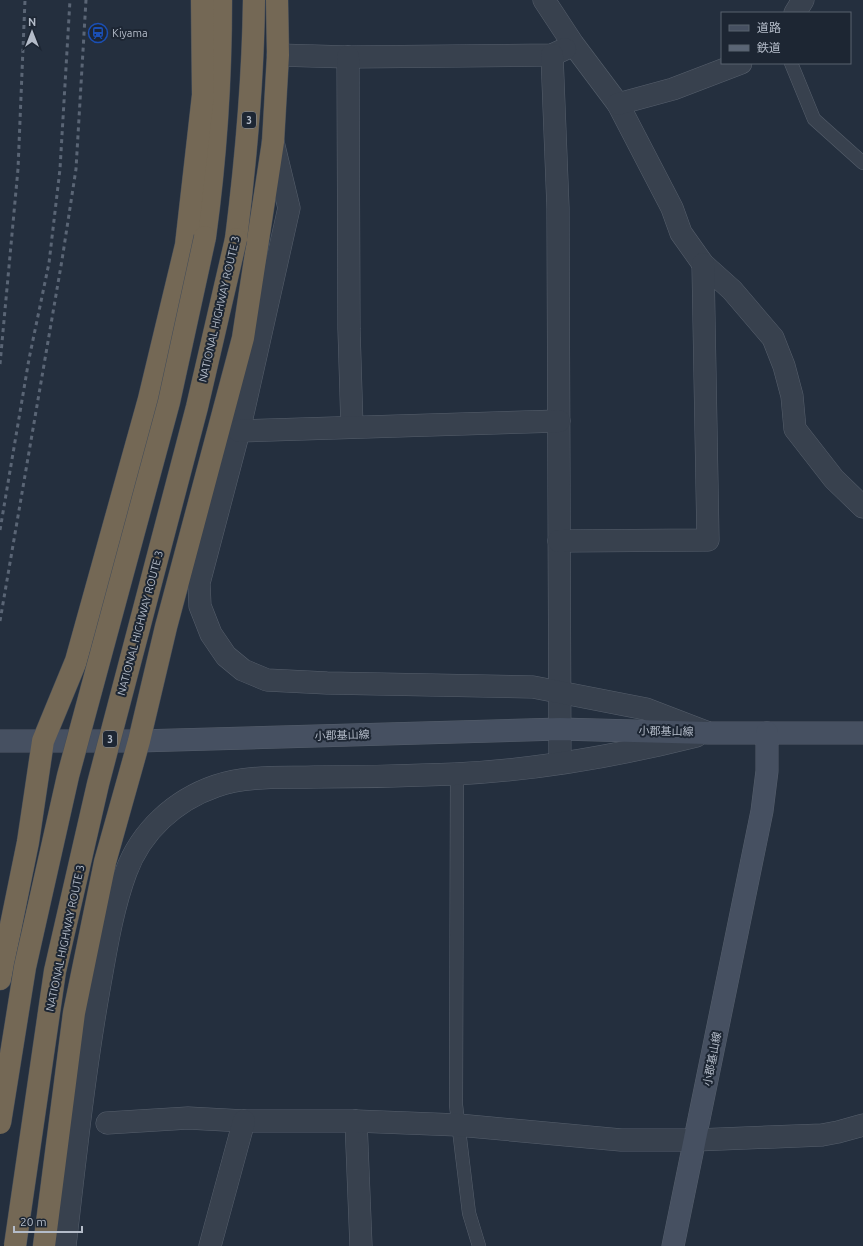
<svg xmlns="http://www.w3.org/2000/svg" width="863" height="1246" font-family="Ubuntu,'Noto Sans JP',sans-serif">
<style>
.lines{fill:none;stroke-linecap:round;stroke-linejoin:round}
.lane-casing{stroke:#565f6c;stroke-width:14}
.street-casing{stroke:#565f6c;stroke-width:23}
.secondary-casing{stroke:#565f6c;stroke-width:23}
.highway-casing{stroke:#434c59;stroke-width:23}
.lane{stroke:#38414e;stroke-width:13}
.street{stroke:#38414e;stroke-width:22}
.secondary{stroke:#465061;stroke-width:22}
.highway{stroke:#746855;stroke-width:22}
.rail{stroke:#5a6575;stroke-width:3;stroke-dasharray:4 4;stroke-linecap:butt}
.highway-bridge-casing{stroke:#434c59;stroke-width:23;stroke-linecap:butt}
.highway-bridge{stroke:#746855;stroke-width:22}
.labels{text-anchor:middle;stroke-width:4;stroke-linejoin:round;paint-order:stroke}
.shield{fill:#1d2633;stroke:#878f9c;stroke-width:1}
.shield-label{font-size:10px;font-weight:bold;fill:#b4bcc9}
.poi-label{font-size:11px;fill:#b4bcc9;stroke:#1d2633;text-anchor:start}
.street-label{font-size:11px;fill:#b4bcc9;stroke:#1d2633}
</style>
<rect width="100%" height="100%" fill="#242f3e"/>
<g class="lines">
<defs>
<g id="lane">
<polyline points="791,63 814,119 863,163"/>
<polyline points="457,773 456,1105 469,1213 479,1246"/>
</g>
<g id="street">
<polyline points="544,0 573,44 618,104 672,208 681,233 703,264 732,290 773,338 784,366 792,396 795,429 834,479 863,507"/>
<polyline points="795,13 803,0"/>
<polyline points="278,55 348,57 552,55 565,49"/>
<polyline points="552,55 558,208 560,763"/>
<polyline points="348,57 349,329 352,427"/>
<polyline points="618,104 673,89 741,63"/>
<polyline points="273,142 289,208 239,431 199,583 200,606 211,634 226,656 243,670 267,680 327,683 533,687 646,709 706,732"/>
<polyline points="239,431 559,421"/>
<polyline points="559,541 708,540 703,264"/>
<polyline points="356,1121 361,1246"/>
<polyline points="107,1123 188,1118 244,1121 356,1121 458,1125 621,1140 696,1140 822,1135 838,1132 863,1125"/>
<path d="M65 1246C75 1160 84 1074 99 989 106 950 112 910 126 872 141 831 175 800 216 786 247 775 283 778 315 777 362 777 408 776 455 774 536 770 617 756 696 736"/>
<polyline points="210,1246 244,1121"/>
</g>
<g id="secondary">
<polyline points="0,741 139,741 560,729 708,733 863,733"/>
<polyline points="673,1246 762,811 767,771 767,733"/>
</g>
<g id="highway">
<path d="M205 237C216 157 221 80 221 0"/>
<path d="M236 239C246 159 253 81 254 0"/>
<polyline points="0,979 28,842 43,741 76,661 149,399 186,245 203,95 202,0"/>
<polyline points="44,1246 74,1013 105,862 139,741 166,627 243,338 273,142 278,55 277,0"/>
</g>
</defs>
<!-- lane casing -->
<use href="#lane" class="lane-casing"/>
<!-- street casing -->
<use href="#street" class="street-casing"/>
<!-- secondary casing -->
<use href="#secondary" class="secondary-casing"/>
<!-- highway casing -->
<use href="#highway" class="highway-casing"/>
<!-- lane -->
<use href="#lane" class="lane"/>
<!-- street -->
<use href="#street" class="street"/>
<!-- secondary -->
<use href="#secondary" class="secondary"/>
<!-- highway -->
<use href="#highway" class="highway"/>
<!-- rail -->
<g class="rail">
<polyline points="0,364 18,169 25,0"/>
<polyline points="0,530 29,359 49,263 60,169 70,0"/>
<polyline points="0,621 62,260 76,169 86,0"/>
</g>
<defs>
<g id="highway-bridge">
<polyline points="0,1123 25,967 68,776 169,402 205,237"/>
<polyline points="15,1246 55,971 98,784 197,407 236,239"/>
</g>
</defs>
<!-- highway-bridge casing -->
<use href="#highway-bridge" class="highway-bridge-casing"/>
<!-- highway-bridge -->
<use href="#highway-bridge" class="highway-bridge"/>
</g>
<!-- icons -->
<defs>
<symbol id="station-ring" viewBox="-11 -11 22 22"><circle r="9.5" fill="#1d2633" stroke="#1a4fb4" stroke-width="1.5"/><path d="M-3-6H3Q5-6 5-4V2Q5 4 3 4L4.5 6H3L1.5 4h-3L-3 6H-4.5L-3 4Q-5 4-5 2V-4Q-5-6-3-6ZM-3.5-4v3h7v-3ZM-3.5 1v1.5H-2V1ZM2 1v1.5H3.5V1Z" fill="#1a4fb4"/></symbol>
</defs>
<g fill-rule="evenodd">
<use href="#station-ring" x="87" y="22" width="22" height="22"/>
</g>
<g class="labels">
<!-- shield labels -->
<g class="shield">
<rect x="242" y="112" width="14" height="16" rx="3"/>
<rect x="103" y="731" width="14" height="16" rx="3"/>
</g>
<g class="shield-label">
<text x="249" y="124">3</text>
<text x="110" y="743">3</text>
</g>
<!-- poi labels -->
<g class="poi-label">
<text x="112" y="37">Kiyama</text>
</g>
<!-- street labels -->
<g class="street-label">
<text transform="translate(219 309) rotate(-77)" y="4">NATIONAL HIGHWAY ROUTE 3</text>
<text transform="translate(140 623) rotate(-75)" y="4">NATIONAL HIGHWAY ROUTE 3</text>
<text transform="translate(666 731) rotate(1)" y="4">小郡基山線</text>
<text transform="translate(342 735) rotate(-2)" y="4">小郡基山線</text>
<text transform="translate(65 938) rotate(-78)" y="4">NATIONAL HIGHWAY ROUTE 3</text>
<text transform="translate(712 1059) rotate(-79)" y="4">小郡基山線</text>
</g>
</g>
<!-- legend -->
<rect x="721" y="12" width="130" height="52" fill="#1d2633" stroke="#59626f"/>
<rect x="729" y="25" width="20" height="6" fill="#465061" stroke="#59626f"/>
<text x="757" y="32" font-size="12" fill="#b4bcc9">道路</text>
<rect x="729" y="45" width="20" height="6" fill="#5a6575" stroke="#59626f"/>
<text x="757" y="52" font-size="12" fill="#b4bcc9">鉄道</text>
<!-- north arrow -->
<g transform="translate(32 32)" stroke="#1d2633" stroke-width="3" paint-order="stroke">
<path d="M0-3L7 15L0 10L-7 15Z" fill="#b4bcc9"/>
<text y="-6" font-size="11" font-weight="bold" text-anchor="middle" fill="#b4bcc9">N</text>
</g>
<!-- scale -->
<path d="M14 1226v6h68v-6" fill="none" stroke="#b4bcc9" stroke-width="2"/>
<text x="20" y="1226" font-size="12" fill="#b4bcc9" stroke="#1d2633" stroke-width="3" paint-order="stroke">20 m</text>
</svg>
